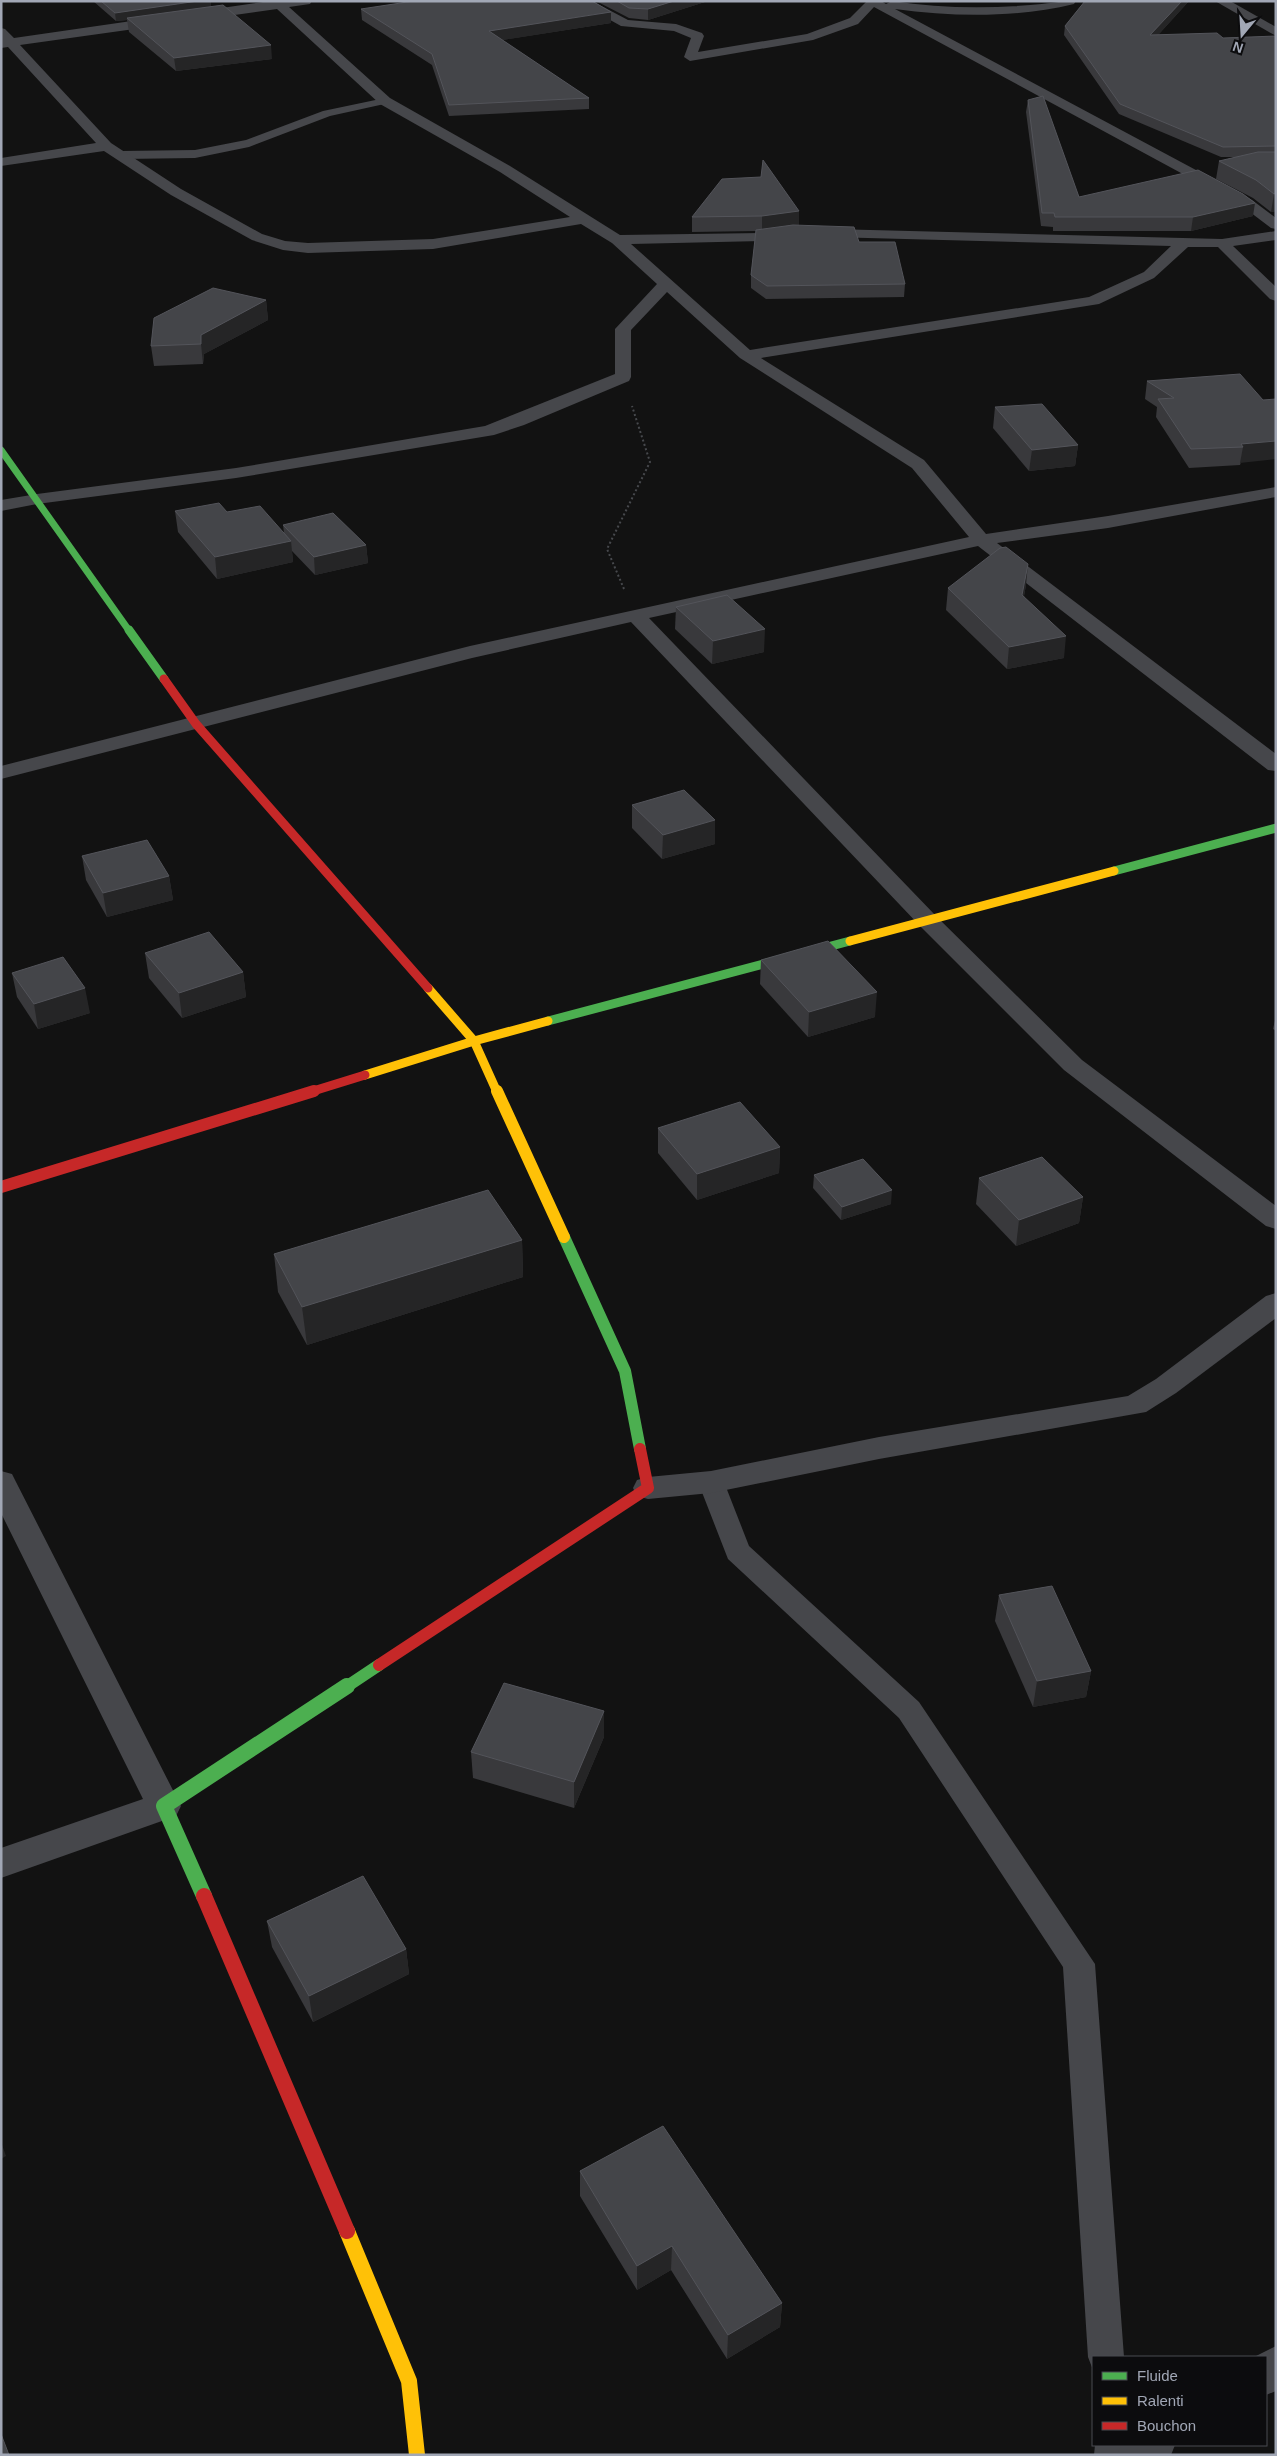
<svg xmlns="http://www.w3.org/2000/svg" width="1277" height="2456" font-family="Arial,sans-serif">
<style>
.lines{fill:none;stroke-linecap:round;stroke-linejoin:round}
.path{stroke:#47494d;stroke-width:2;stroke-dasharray:2 2.5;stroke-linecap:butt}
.lane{fill:#46474b;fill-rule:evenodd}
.street{fill:#46474b;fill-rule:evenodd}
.fast-far3{stroke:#4caf50;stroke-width:7}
.fast-far2{stroke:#4caf50;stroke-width:9}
.fast-far1{stroke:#4caf50;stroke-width:12}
.fast{stroke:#4caf50;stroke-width:16}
.slow-far2{stroke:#ffc107;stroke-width:9}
.slow-far1{stroke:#ffc107;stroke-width:12}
.slow{stroke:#ffc107;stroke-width:16}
.jam-far2{stroke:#c62828;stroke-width:9}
.jam-far1{stroke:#c62828;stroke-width:12}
.jam{stroke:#c62828;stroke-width:16}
.wall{fill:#39393c}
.shaded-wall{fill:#252526}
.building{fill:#444549;stroke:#53545a}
</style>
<rect width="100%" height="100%" fill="#121212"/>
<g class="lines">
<!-- path -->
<polyline class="path" points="624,589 607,549 650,462 632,406"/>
<!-- lane -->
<g class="lane">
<polygon points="385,98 391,101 389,103 330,116 249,147 195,158 122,159 116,155 122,151 195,150 246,140 323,111"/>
<polygon points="711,1472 720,1475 724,1482 749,1546 919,1702 1095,1964 1124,2357 1093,2357 1093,2370 1088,2357 1063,1967 899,1718 728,1559 698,1482 702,1475"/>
<polygon points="1095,2445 1131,2445 1132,2455 1094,2455"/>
</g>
<!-- street -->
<g class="street">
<path d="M270 1H312L310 4 289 7 390 98 510 166 620 235 762 233 792 228 1222 239 1276 231V240L1233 246 1276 287V301L1270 299 1218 247H1188L1154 278 1099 304 761 358 924 460 986 534 1108 516 1276 487V497L1108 528 997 543 1276 754V771L1268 770 978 546 649 618 936 916 1082 1060 1276 1206V1229L1266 1226 1064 1070 920 926 631 622 472 658 1 779V766L470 646 969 537 912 468 740 358 667 292 631 330V377L629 381 524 425 494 435 236 478 37 504 1 511V500L37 494 236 468 485 426 615 374V329L657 284 612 243 581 224 433 249 308 253 283 250 252 240 171 195 104 151 1 166V158L96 143 8 47 1 48V28L5 29 14 38ZM277 9 380 104 500 172 570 217 433 239 308 243 285 241 262 234 181 189 111 143 20 45ZM792 236 1171 246 1144 272 1089 297 750 350 631 244 762 241Z"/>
<path d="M576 1H592L628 20 676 24 702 33 704 36 698 52 807 34 850 18 867 1H881L886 4 892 1C937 8 984 9 1030 5 1046 4 1060 1 1076 1L1074 4C1016 18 954 17 895 9L1252 200 1276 218V229L1271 228 1242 206 874 7 858 24 813 40 690 61 684 57 691 38 674 31 621 26Z"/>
<polygon points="1215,1 1230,1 1276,27 1276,36"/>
<polygon points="1276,1293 1276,1318 1176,1393 1146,1412 879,1459 711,1493 648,1499 637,1496 633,1488 637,1480 648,1477 711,1471 879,1437 1128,1396 1156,1379 1266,1296"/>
<polygon points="1,1471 12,1474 16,1482 181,1806 176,1816 1,1878 1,1848 143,1799 1,1513"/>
<polygon points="1276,2346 1276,2391 1266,2395 1266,2357 1254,2357"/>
<polygon points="1121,2445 1175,2445 1171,2455 1117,2455"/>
</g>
<!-- fast-far3 -->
<polyline class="fast-far3" points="1,450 130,632"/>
<!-- fast-far2 -->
<g class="fast-far2">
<polyline points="129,630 164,679"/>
<polyline points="1114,871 1276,828"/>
<polyline points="548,1021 850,941"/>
</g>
<!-- fast-far1 -->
<g class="fast-far1">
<polyline points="564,1237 625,1371 640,1449"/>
<polyline points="346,1687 379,1665"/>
</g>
<!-- fast -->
<polyline class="fast" points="204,1896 164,1806 347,1686"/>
<!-- slow-far2 -->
<g class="slow-far2">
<polyline points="850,941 1114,871"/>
<polyline points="428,988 474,1041 497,1092"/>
<polyline points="365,1075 474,1041 548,1021"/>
</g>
<!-- slow-far1 -->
<polyline class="slow-far1" points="497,1091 564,1237"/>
<!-- slow -->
<polyline class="slow" points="347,2231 409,2381 417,2455"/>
<!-- jam-far2 -->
<g class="jam-far2">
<polyline points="164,679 196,724 428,988"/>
<polyline points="310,1092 365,1075"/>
</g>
<!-- jam-far1 -->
<g class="jam-far1">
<polyline points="1,1187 314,1091"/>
<polyline points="379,1665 648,1488 640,1449"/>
</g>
<!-- jam -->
<polyline class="jam" points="204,1896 347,2231"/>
</g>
<!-- wall -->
<g class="wall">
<polygon points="93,1 211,1 211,7 272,59 176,71 129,32 127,20 116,21"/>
<polygon points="596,1 708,1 648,20 629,18"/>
<polygon points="1085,1 1189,1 1158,35 1223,38 1276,36 1276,211 1271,212 1253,198 1216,179 1219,161 1236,157 1221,157 1119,114 1064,35 1065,26"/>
<polygon points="361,9 611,23 502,40 589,98 589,109 449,116 432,65 362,20"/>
<polygon points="1028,100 1079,197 1253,216 1191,231 1053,231 1053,227 1041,226 1026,112"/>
<polygon points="799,211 799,226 859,242 905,284 904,297 766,299 751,288 751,275 756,231 692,232 692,217"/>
<polygon points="266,300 268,320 204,354 203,364 154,366 151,346"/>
<polygon points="1147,381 1263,400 1240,465 1189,468 1156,417 1157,407 1145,399"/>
<polygon points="995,407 1078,445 1075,466 1029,471 993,428"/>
<polygon points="175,511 227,512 284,533 283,525 366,545 368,563 315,575 292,551 293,562 217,579 178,532"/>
<polygon points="1026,585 1024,596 1064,658 1007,669 946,610 948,588"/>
<polygon points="676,607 764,652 712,664 675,629"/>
<polygon points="632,805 715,844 662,859 632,828"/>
<polygon points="82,856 169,876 173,900 107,917 86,880"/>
<polygon points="145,953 243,972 246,997 182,1018 149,978"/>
<polygon points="761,960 875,1017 808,1037 760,984"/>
<polygon points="12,973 90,1013 38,1029 17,997"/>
<polygon points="1276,1016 1276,1031 1273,1029"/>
<polygon points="658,1128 780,1147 779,1173 697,1200 658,1153"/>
<polygon points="814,1175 891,1204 841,1220 813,1188"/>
<polygon points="979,1178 1083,1197 1079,1223 1016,1246 976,1204"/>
<polygon points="522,1240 523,1277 307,1345 278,1292 274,1254"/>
<polygon points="999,1595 1091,1671 1086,1697 1033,1707 995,1621"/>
<polygon points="604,1711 604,1737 574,1808 473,1778 471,1752"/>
<polygon points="267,1921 406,1949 409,1974 313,2022 272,1947"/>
<polygon points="580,2171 782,2303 780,2327 727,2359 671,2270 637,2290 580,2196"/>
</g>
<!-- shaded-wall -->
<g class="shaded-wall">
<polygon points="198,1 211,1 211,8 127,18 127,20 116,21 115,13"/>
<polygon points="674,1 708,1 648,20 648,9"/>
<polygon points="1182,1 1189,1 1149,45 1150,35"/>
<polygon points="611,12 611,23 490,42 489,31"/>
<polygon points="271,45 272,59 176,71 174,58"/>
<polygon points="1276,193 1276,211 1271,212 1274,194"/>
<polygon points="1255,203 1253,216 1191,231 1193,217"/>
<polygon points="799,211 799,226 762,231 762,216"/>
<polygon points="266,300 268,320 204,354 203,364 201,344 201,335"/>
<polygon points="1276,441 1276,459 1240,463 1243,447 1241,444"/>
<polygon points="1078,445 1075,466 1029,471 1032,450"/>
<polygon points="291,541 293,562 217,579 215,557"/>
<polygon points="366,545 368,563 315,575 314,557"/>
<polygon points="1028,564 1026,585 1020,617 1022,595"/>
<polygon points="765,629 764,652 712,664 713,641"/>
<polygon points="1066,636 1064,658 1007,669 1009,647"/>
<polygon points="715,820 715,844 662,859 663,835"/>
<polygon points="169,876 173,900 107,917 103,893"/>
<polygon points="243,972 246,997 182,1018 179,993"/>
<polygon points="85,988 90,1013 38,1029 34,1004"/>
<polygon points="877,992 875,1017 808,1037 809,1012"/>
<polygon points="780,1147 779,1173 697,1200 697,1174"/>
<polygon points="892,1190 891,1204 841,1220 842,1207"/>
<polygon points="1083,1197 1079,1223 1016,1246 1019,1220"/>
<polygon points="522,1240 523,1277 307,1345 302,1307"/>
<polygon points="1091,1671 1086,1697 1033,1707 1037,1681"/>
<polygon points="604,1711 604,1737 574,1808 574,1782"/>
<polygon points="406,1949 409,1974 313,2022 309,1996"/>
<polygon points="1,2142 6,2156 1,2159"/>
<polygon points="672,2246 671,2270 637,2290 637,2266"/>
<polygon points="782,2303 780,2327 727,2359 728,2335"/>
</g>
<!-- building -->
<g class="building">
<polygon points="101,1 198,1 115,13"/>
<polygon points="414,1 592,1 611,12 489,31 589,98 449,105 432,54 361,9"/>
<polygon points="617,1 674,1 648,9 629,8"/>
<polygon points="1085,1 1182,1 1150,35 1217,33 1223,38 1276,36 1276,146 1223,147 1120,104 1065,26"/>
<polygon points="223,5 271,45 174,58 127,18"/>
<polygon points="1043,96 1079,197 1198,170 1243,194 1255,203 1193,217 1055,217 1054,213 1042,213 1028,100"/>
<polygon points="1258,152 1276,152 1276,193 1274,194 1256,180 1219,161"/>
<polygon points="763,160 799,211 762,216 692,217 722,179 761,177"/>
<polygon points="793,225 854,227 859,242 895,242 905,284 767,286 751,275 756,230"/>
<polygon points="213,288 266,300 201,335 201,344 151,346 154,318"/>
<polygon points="1240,374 1263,400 1276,399 1276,441 1241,444 1243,447 1191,449 1158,399 1174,398 1147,381"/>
<polygon points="1042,404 1078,445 1032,450 995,407"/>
<polygon points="219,503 227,512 260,506 291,541 215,557 175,511"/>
<polygon points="333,513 366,545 314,557 283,525"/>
<polygon points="1006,547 1028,564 1022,595 1066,636 1009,647 948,588 1000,548"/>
<polygon points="727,595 765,629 713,641 676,607"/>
<polygon points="684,790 715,820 663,835 632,805"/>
<polygon points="147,840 169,876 103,893 82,856"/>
<polygon points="209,932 243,972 179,993 145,953"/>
<polygon points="828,941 877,992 809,1012 761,960"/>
<polygon points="63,957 85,988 34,1004 12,973"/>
<polygon points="740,1102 780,1147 697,1174 658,1128"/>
<polygon points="1042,1157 1083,1197 1019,1220 979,1178"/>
<polygon points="863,1159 892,1190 842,1207 814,1175"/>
<polygon points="488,1190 522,1240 302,1307 274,1254"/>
<polygon points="1052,1586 1091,1671 1037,1681 999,1595"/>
<polygon points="504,1683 604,1711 574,1782 471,1752"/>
<polygon points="363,1876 406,1949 309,1996 267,1921"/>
<polygon points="663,2126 782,2303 728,2335 672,2246 637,2266 580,2171"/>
<polygon points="1,2434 9,2455 1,2455"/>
</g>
<!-- border -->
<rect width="1277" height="2456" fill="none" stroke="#a1a7b5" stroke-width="5"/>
<!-- legend -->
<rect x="1092" y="2356" width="175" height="90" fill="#0c0c0e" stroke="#484a51"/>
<rect x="1102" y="2372" width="25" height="8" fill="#4caf50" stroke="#484a51"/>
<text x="1137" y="2381" font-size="15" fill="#a1a7b5">Fluide</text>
<rect x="1102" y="2397" width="25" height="8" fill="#ffc107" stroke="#484a51"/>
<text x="1137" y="2406" font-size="15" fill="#a1a7b5">Ralenti</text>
<rect x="1102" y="2422" width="25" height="8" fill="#c62828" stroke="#484a51"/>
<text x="1137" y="2431" font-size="15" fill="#a1a7b5">Bouchon</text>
<!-- north arrow -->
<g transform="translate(1242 35) rotate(198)" stroke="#0c0c0e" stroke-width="4" paint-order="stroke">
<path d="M0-4L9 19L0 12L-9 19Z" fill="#a1a7b5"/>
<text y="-8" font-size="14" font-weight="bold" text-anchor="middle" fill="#a1a7b5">N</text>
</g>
</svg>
